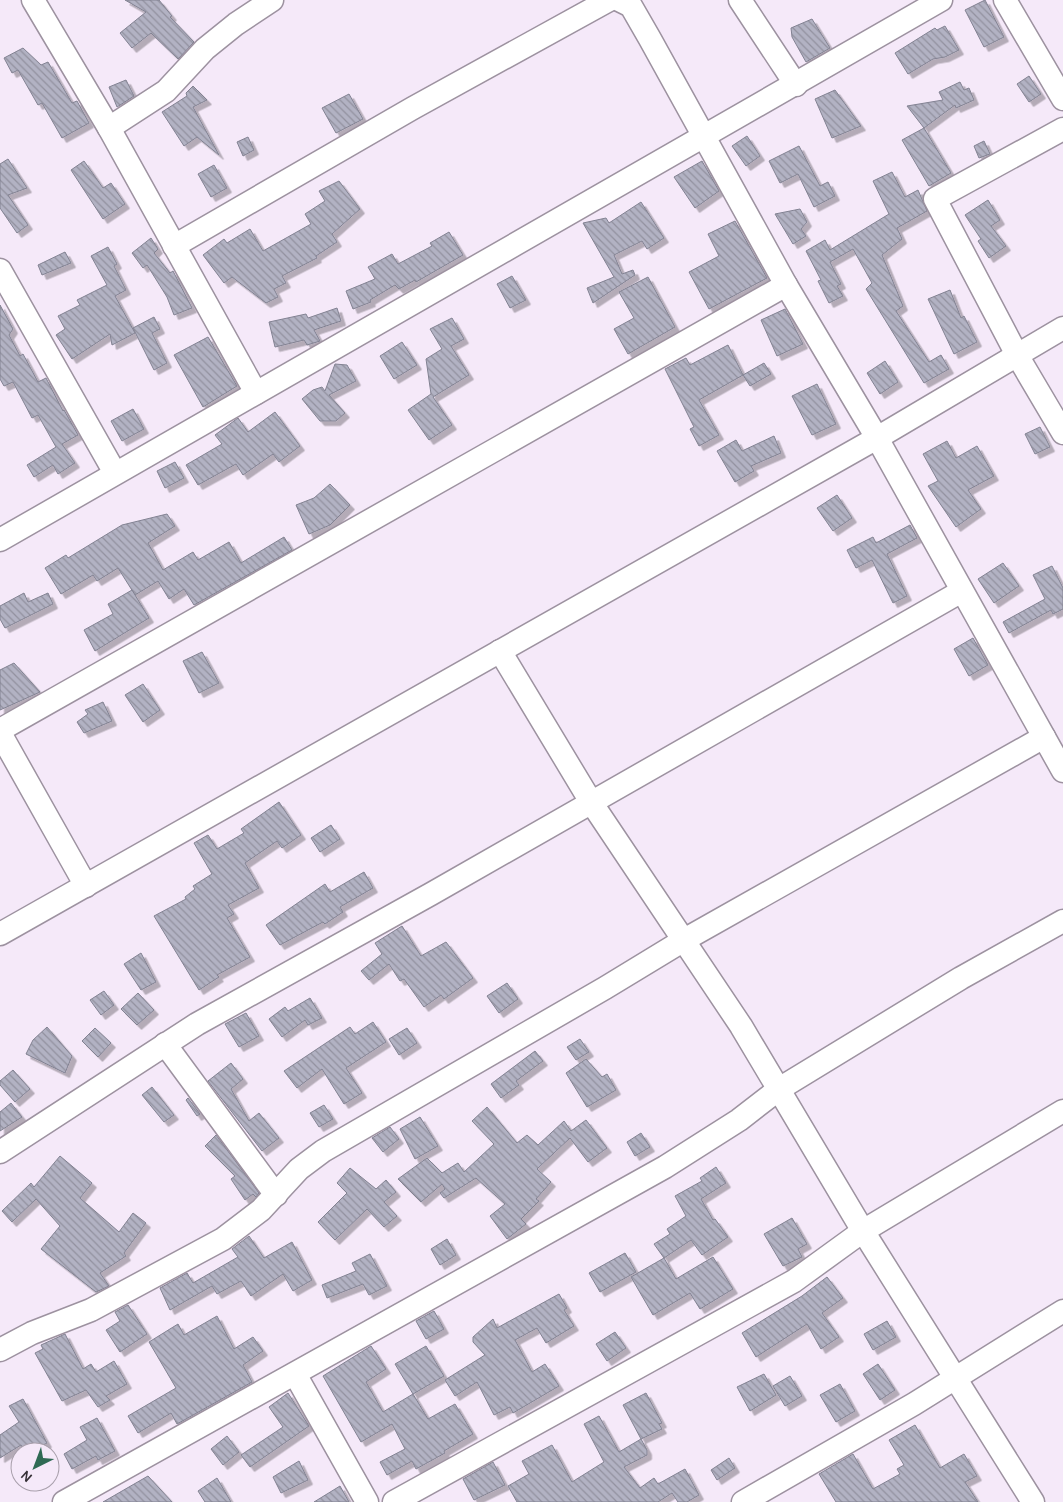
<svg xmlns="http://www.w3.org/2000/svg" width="1063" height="1502" font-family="Karla,sans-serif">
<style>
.building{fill:url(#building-back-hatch);stroke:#828292;filter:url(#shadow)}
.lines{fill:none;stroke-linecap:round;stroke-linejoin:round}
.minor-casing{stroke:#9d92a0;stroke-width:25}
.minor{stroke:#fff;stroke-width:22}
</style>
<defs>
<pattern id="building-back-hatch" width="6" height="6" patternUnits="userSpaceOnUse" patternTransform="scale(1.25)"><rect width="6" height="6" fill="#b2b2c3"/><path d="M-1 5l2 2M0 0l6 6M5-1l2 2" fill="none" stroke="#92919f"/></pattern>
<filter id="shadow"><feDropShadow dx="4.5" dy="4.5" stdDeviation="0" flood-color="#0004"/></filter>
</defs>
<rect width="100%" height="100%" fill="#f5e9f9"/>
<!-- building -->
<g class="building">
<polygon points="125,0 159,0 172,16 170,17 194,42 178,59 151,33 132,48 120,33 146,12"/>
<polygon points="985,0 1004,37 984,47 965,10"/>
<polygon points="812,19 830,48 806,62 792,37 791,28"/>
<polygon points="945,26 959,50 945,57 933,59 908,74 895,53 935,28 937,30"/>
<polygon points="23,48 41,65 48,62 72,103 77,101 89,123 62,138 42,103 38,105 18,70 12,73 4,58"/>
<polygon points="1029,76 1041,94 1029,102 1017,84"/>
<polygon points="126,80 134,96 117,107 109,87"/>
<polygon points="960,82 964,90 969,88 974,100 956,108 955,105 924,128 907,106 943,100 939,92"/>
<polygon points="193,86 207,100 193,107 219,155 197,137 184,146 162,112 187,96 186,93"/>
<polygon points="835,90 861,126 832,138 815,99"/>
<polygon points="349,94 363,119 336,133 322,108"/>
<polygon points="924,128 951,173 929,186 902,140"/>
<polygon points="747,136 760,156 746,166 732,146"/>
<polygon points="248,137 254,150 243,156 237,142"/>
<polygon points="984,141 990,154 979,158 974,146"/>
<polygon points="799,146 820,186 828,182 835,196 814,207 798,174 780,183 769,161"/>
<polygon points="8,159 27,188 8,195 28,225 17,233 0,208 0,164"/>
<polygon points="84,161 103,188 111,183 125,204 103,219 71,170"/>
<polygon points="702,161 719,191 695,208 674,177"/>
<polygon points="214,165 227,188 211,197 198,174"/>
<polygon points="892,172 905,197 918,190 927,211 897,228 902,239 882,255 903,306 896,311 929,362 941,355 949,369 924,383 866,289 872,283 853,249 830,262 841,284 837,286 843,296 829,303 818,281 821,280 806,251 825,240 830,250 889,214 873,181"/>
<polygon points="339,181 360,209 332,234 337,242 316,256 317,258 282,276 286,283 274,289 278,297 266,303 232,277 224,283 203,255 224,239 227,243 250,229 263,251 311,224 305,214 325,201 319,191"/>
<polygon points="988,200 1000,220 991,226 1006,246 989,258 978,241 981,239 965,215"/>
<polygon points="641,202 664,238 647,249 642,241 614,255 622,274 633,270 635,275 593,303 587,288 614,277 583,223 606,218 609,223"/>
<polygon points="800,209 807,222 801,229 806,236 793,244 775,214"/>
<polygon points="735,221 767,278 709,309 689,272 719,256 708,234"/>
<polygon points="449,232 463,255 416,282 415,280 399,289 395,285 370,300 371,302 353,309 346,291 375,279 368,267 392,254 398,264 432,246 430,243"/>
<polygon points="151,238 158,249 154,253 170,273 173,271 192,308 174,315 167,297 147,265 143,268 132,253"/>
<polygon points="108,247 117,264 114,266 126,290 115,296 135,333 112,345 110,334 72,359 56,335 65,329 58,316 80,305 77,300 107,285 91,256"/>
<polygon points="65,252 71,263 42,275 38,265"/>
<polygon points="512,276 526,300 510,308 497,284"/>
<polygon points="648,277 675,327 628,354 614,329 634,318 619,292"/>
<polygon points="950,290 961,318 964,316 977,342 954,354 928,299"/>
<polygon points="0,305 13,329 9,335 20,356 23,354 38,382 46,378 63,411 64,410 78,435 62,444 75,463 58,474 53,465 34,477 27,465 56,447 38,415 32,418 13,382 4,386 0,379"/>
<polygon points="337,308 341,321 314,330 320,341 307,345 304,340 275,347 269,322 306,314 308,318"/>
<polygon points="785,309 803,344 777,356 761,320"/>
<polygon points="154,317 160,329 152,333 167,363 154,370 133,328"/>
<polygon points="452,318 464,339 451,346 469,375 433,397 452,425 429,440 408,410 431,394 426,359 442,349 430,329"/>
<polygon points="208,337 237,386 203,407 174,355"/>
<polygon points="402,342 417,365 394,379 380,356"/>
<polygon points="728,345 743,375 699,400 719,435 699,446 690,429 694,427 665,369 686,358 690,365"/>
<polygon points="885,361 898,382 880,394 867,373"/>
<polygon points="764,363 771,374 750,386 743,375"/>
<polygon points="335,364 347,365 356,381 329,395 345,413 336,421 320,421 302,399 313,390 322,387 325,391"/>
<polygon points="817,384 836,424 812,435 792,396"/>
<polygon points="133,409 144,429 122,441 111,421"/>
<polygon points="275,412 300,446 279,462 273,454 243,475 236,464 198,485 186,465 222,444 215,435 238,418 248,432"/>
<polygon points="1040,427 1050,447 1035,454 1025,434"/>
<polygon points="774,436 781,453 751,466 754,471 735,482 717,451 736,440 742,451"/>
<polygon points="947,441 956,458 977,446 994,476 968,490 981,509 956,527 928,486 938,481 923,454"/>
<polygon points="175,462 184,478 165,488 157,471"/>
<polygon points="330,484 350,505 330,525 309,534 296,505 314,498"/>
<polygon points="837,495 852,518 833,531 817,508"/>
<polygon points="167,514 175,526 148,543 163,570 193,552 198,560 229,542 241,563 284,537 292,550 194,605 184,589 169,599 158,581 135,595 118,568 97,581 93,575 61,594 45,568 66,555 68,558 122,525"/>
<polygon points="910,525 917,538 887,554 907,596 893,603 872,560 856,568 847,550 873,537 876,543"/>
<polygon points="1003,563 1019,586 994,603 978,579"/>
<polygon points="1052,566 1063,588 1063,609 1053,614 1051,610 1009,633 1003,622 1045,599 1033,575"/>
<polygon points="132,590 149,618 95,651 84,630 113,614 108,604"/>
<polygon points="24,593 28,602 48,593 53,604 5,628 0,619 0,606"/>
<polygon points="973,638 988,665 969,676 954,649"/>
<polygon points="202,652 219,683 199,693 183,661"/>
<polygon points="14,663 40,692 0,710 0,670"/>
<polygon points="143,684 160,710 143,722 125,695"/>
<polygon points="103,702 112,721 84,733 77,722 88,714 85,710"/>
<polygon points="279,802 301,835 282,848 277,841 245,863 259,888 228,905 234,914 227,918 250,957 217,975 219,977 199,990 154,916 186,899 185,897 195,889 193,886 212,874 194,843 208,835 217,849 244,833 241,829"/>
<polygon points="331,825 340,839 320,852 311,838"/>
<polygon points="364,872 373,888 340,907 343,912 325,924 323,922 280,945 266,925 325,884 330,892"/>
<polygon points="402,926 421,956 446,942 473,978 444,999 441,995 424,1007 404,979 400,981 389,964 369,980 361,971 382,954 375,943"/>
<polygon points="141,953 156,982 141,990 124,964"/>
<polygon points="507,983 518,999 499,1013 487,996"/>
<polygon points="104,991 114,1005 101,1015 90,1000"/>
<polygon points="138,993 154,1010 137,1025 121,1009"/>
<polygon points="310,998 322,1018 308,1025 305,1020 282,1037 269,1019 285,1007 288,1011"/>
<polygon points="246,1013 259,1036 239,1047 225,1024"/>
<polygon points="373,1022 386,1042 346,1068 362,1093 344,1104 322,1069 297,1088 284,1071 350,1027 355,1034"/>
<polygon points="47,1027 72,1056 65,1073 26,1054 33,1040"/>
<polygon points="95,1028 111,1043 98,1057 82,1041"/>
<polygon points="407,1028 417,1043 399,1055 389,1039"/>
<polygon points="580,1039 589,1052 576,1060 567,1047"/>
<polygon points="535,1051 543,1061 516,1081 519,1085 501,1098 491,1084"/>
<polygon points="586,1059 602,1077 607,1074 616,1090 587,1107 566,1073"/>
<polygon points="231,1063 243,1079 231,1089 249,1121 259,1113 279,1138 262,1151 208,1081"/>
<polygon points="13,1070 30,1089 15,1102 0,1085 0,1081"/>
<polygon points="152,1087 174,1115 164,1122 142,1095"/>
<polygon points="188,1098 200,1114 197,1116 186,1100"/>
<polygon points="11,1103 22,1117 0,1131 0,1112"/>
<polygon points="324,1105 333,1119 319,1127 310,1113"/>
<polygon points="487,1107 517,1143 527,1135 538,1145 564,1121 571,1131 586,1120 607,1148 588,1162 570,1138 537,1169 551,1182 536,1199 539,1201 521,1219 526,1224 507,1239 490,1216 505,1204 476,1178 444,1198 440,1193 445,1189 442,1184 421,1202 398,1179 427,1158 442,1173 458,1163 464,1172 494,1144 472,1121"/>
<polygon points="420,1117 438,1146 415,1159 400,1129"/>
<polygon points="390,1127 399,1139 383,1152 372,1138"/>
<polygon points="641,1133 650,1147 635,1156 627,1142"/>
<polygon points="216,1135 259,1193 256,1197 253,1194 245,1200 231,1179 235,1176 205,1146"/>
<polygon points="60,1156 92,1183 80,1198 119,1232 133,1213 146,1223 124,1253 126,1256 100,1273 109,1286 96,1292 41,1249 60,1226 36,1199 12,1222 2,1211 31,1183 34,1187"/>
<polygon points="716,1167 726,1183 701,1199 713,1220 715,1219 728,1237 702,1255 691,1240 664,1258 654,1244 670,1234 667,1229 686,1216 675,1196 702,1181 700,1178"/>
<polygon points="350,1168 376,1189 386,1180 396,1192 384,1202 397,1216 384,1227 367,1209 335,1240 318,1222 347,1193 337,1183"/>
<polygon points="792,1218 807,1244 798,1249 802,1257 783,1266 764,1234"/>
<polygon points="249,1236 264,1258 292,1242 312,1280 293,1291 283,1274 251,1296 241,1281 217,1294 212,1286 170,1310 160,1288 187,1273 193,1283 238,1257 232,1249"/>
<polygon points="447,1239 456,1255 440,1265 431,1249"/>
<polygon points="625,1253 636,1272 600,1292 589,1273"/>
<polygon points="370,1254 387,1286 369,1295 363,1284 327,1298 322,1285 356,1271 352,1263"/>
<polygon points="713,1257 733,1289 700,1309 690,1293 653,1315 631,1277 664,1258 676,1279"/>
<polygon points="827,1277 843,1298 822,1313 839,1337 821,1349 807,1324 756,1357 742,1333 802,1296"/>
<polygon points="559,1294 567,1308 564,1310 574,1326 546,1343 537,1328 515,1340 532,1372 545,1364 559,1386 513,1413 510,1407 494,1415 477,1382 455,1396 445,1380 485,1355 473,1342 473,1337 493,1319 497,1328"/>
<polygon points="128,1305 147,1334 120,1352 106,1330 120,1321 115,1312"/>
<polygon points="434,1311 444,1329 426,1339 416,1321"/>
<polygon points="217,1316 234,1349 253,1337 263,1351 243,1365 252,1382 177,1424 171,1413 138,1433 128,1416 176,1388 149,1342 178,1324 184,1335"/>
<polygon points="887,1321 896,1337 873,1350 864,1334"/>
<polygon points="615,1332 626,1348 607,1361 596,1344"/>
<polygon points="65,1334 83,1369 91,1364 96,1372 114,1361 127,1384 106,1396 110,1400 98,1407 86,1390 62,1401 35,1353 43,1349 41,1345"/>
<polygon points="371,1346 386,1369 366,1382 383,1412 413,1394 428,1419 455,1404 473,1434 444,1451 445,1453 416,1469 412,1461 387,1475 380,1462 405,1449 392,1424 361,1442 323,1376"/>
<polygon points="426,1346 444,1376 413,1394 395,1364"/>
<polygon points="878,1364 895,1390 880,1400 863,1374"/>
<polygon points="764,1374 776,1395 750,1411 737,1387"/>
<polygon points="790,1376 802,1396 785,1406 773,1386"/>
<polygon points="840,1384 855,1411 836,1422 820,1395"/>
<polygon points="288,1393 309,1426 250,1467 241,1455 283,1427 269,1407"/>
<polygon points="646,1393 662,1423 659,1424 662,1429 641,1439 623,1405"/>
<polygon points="23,1399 47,1443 30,1452 25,1452 21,1445 0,1458 0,1435 19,1422 9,1406"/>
<polygon points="599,1416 619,1452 641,1439 647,1450 647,1455 624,1467 640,1488 654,1478 658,1484 685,1469 699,1495 687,1502 678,1502 672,1493 658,1502 517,1502 508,1486 529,1474 522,1461 552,1445 572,1482 604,1462 584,1424"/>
<polygon points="97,1418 115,1451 98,1460 96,1456 72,1469 64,1454 87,1440 80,1427"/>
<polygon points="915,1425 940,1468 964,1454 977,1476 965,1482 978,1502 836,1502 819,1474 853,1454 873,1489 900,1474 897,1469 904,1465 889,1440"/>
<polygon points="227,1436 239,1452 223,1465 211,1449"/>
<polygon points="729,1458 735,1468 717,1480 711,1470"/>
<polygon points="299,1461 308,1480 281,1493 273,1477"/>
<polygon points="493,1462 505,1485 474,1500 463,1479"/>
<polygon points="148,1476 172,1502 103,1502"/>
<polygon points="217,1478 231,1502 205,1502 198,1491"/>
<polygon points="340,1486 349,1502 314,1502"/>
</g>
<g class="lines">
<defs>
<g id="minor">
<polyline points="33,0 109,128 256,393"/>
<polyline points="619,0 631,6 650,39 786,285 877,438 1063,771"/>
<polyline points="740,0 796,85"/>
<polyline points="1005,0 1063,99"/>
<polyline points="109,128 166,91 205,49 236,24 272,0"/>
<polyline points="1063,129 935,199 1017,355 1063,433"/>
<polyline points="174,246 413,108 609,0"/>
<polyline points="0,270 115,473"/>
<polyline points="0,540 941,0"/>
<polyline points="500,651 591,802 741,1026 863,1231 1033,1502"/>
<polyline points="0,730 786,285"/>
<polyline points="0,733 86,886"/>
<polyline points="0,934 877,438 1063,328"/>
<polyline points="165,1044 276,1195"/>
<polyline points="0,1152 197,1024 431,894 962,591"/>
<polyline points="0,1350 32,1333 91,1310 223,1239 261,1210 299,1169 323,1151 605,988 684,940 1044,737"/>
<polyline points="295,1374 367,1502"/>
<polyline points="64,1502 665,1167 739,1120 779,1089 961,978 1063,921"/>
<polyline points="394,1502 794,1281 863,1231 1063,1111"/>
<polyline points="743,1502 914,1404 1063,1311"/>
</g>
</defs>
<!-- minor casing -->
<use href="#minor" class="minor-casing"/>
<!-- minor -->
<use href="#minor" class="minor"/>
</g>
<!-- north arrow -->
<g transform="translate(35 1467) rotate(222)"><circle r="24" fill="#f5e9f9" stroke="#a89fab"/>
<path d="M0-4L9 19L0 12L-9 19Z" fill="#2f6a54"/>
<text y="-8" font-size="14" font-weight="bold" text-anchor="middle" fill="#353036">N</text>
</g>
</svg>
